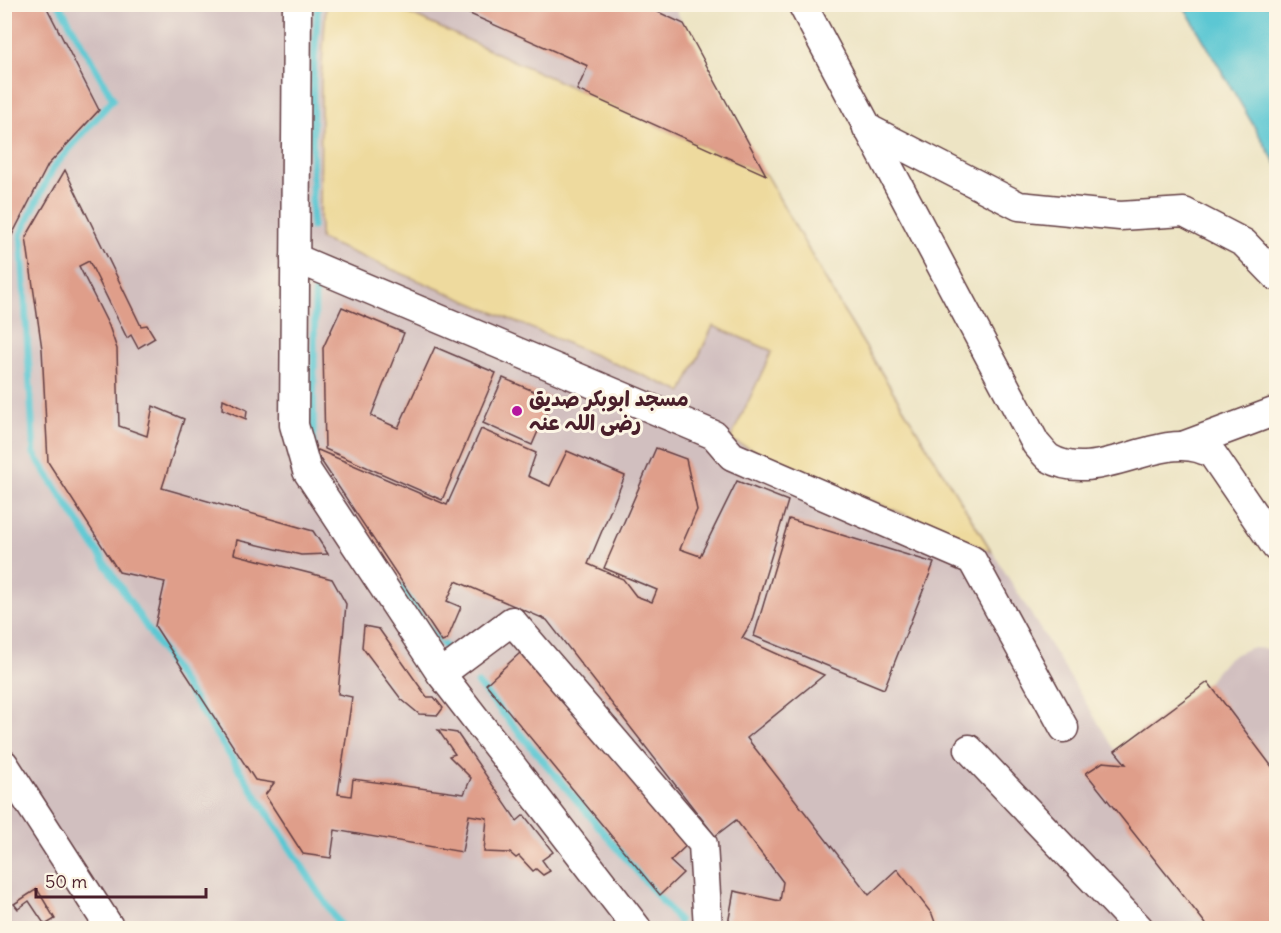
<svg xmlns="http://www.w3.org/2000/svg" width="1281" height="933" font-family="Delius,'Playpen Sans Arabic',sans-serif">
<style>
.industrial{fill:#d1bfbf}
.sand{fill:#eeda9e;stroke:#9c7c64;stroke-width:1.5}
.water{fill:#5bc7d3;stroke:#52737f;stroke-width:1.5}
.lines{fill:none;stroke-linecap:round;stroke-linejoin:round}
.stream{stroke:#5bc7d3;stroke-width:7}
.building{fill:#df9e8a}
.minor-casing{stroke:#623d42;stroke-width:31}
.minor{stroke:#fff;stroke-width:28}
.poi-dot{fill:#b5179e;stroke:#fcf5e5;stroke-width:2}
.labels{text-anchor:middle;stroke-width:6;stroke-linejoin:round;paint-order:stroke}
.poi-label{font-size:21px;font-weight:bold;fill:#4a1f2b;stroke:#fcf5e5;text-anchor:start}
</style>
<rect width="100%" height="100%" fill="#fcf5e5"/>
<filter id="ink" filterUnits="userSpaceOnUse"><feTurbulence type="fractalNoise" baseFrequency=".0167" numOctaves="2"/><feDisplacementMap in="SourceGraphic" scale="12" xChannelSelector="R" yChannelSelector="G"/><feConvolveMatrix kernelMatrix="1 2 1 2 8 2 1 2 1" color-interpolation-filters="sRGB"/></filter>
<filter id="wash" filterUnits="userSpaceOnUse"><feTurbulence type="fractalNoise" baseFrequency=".008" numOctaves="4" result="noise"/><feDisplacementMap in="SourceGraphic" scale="24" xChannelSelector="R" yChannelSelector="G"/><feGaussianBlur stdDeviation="1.35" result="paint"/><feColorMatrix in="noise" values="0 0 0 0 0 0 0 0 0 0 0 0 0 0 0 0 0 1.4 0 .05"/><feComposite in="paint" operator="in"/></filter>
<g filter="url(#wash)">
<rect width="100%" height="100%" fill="#ede4c4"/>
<!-- industrial -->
<polygon class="industrial" points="5,5 673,5 766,175 844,312 1115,750 1208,682 1228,658 1250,648 1276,649 1276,928 5,928"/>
<!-- sand -->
<polygon class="sand" points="326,5 390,5 766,175 844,312 992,552 730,440 772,351 713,326 682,392 320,239 321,80"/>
<!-- water -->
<polygon class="water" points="1183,5 1276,5 1276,164"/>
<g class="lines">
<!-- stream -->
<g class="stream">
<polyline points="59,4 113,99 53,168 21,234 34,454 342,928"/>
<polyline points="312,227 313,81 318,4"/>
<polyline points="313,445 315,292"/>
<polyline points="399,585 446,648"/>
<polyline points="478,684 679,921"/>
</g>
</g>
<g id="blocks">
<!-- building -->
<g class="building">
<polygon points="4,4 45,4 99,110 48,165 11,237 4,233"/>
<polygon points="447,4 641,4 684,24 766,175 577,90 588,66"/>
<polygon points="65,170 141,326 147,325 155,338 138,348 131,335 127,338 89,261 79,266 109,326 117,349 119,426 147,436 153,406 184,419 162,488 313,531 328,554 301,555 237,540 234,554 332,579 346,604 338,694 352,697 338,794 351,796 353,779 464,794 471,778 449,756 455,754 438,730 457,733 517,821 524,815 553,852 542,860 550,871 543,875 536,869 533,871 519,856 516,858 510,853 484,852 487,818 469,815 462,852 335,830 331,858 303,854 265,795 274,783 255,780 155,626 165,582 119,572 48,462 42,349 26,237"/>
<polygon points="342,307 404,333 371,416 398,428 435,347 496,373 442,500 325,449 323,348"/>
<polygon points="503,378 552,399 532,445 483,423"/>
<polygon points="223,399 247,410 246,419 222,409"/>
<polygon points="481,429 536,453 528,476 550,486 567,451 625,476 588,564 623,579 636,596 652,602 657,590 604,568 656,448 686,459 697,510 680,549 700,556 737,481 788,501 751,623 742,638 824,675 747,738 869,895 897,869 932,914 937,928 754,928 728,924 734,891 780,901 783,882 736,820 715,836 547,620 456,581 447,601 461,607 447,640 442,642 316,453 318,450 447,505"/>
<polygon points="789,519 934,563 884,689 754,636"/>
<polygon points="364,626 379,629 427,697 434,697 443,708 438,715 419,714 401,699 362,647"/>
<polygon points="520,653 688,844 670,861 683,873 660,895 486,684"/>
<polygon points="1208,682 1276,772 1276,928 1209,928 1086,773 1103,762 1126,764 1115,751"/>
<polygon points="37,889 55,919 45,925 29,901 18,909 14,904"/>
</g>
</g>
</g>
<g filter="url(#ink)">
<use href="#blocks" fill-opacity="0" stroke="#623d42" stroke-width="1.5"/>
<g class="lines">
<defs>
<g id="minor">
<polyline points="297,4 294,425 307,471 441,674 637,928"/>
<path d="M802 4 1036 444C1040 448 1045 455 1049 458 1099 488 1167 423 1213 455L1276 547"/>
<polyline points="867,128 1019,206 1120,216 1184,212 1244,243 1276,276"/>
<polyline points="295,258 714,435 732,456 972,560 1064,728"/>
<polyline points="1185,445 1276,411"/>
<polyline points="441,674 512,621 703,844 708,928"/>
<polyline points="969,749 1139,928"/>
<polyline points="4,764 110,928"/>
</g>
</defs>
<!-- minor casing -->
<use href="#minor" class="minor-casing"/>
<!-- minor -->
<use href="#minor" class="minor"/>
</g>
</g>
<!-- markers -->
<circle class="poi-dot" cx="517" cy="411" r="6"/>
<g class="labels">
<!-- poi labels -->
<g class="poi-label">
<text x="529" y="406">مسجد ابوبکر صدیق<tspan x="529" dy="24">رضی اللہ عنہ</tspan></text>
</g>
</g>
<!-- margin -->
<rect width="1281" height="933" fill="none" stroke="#fcf5e5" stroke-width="24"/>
<!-- scale -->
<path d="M36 888v9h170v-9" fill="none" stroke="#4a1f2b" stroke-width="3"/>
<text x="45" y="888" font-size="18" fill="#4a1f2b" stroke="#fcf5e5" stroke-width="4.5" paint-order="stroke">50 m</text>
</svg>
